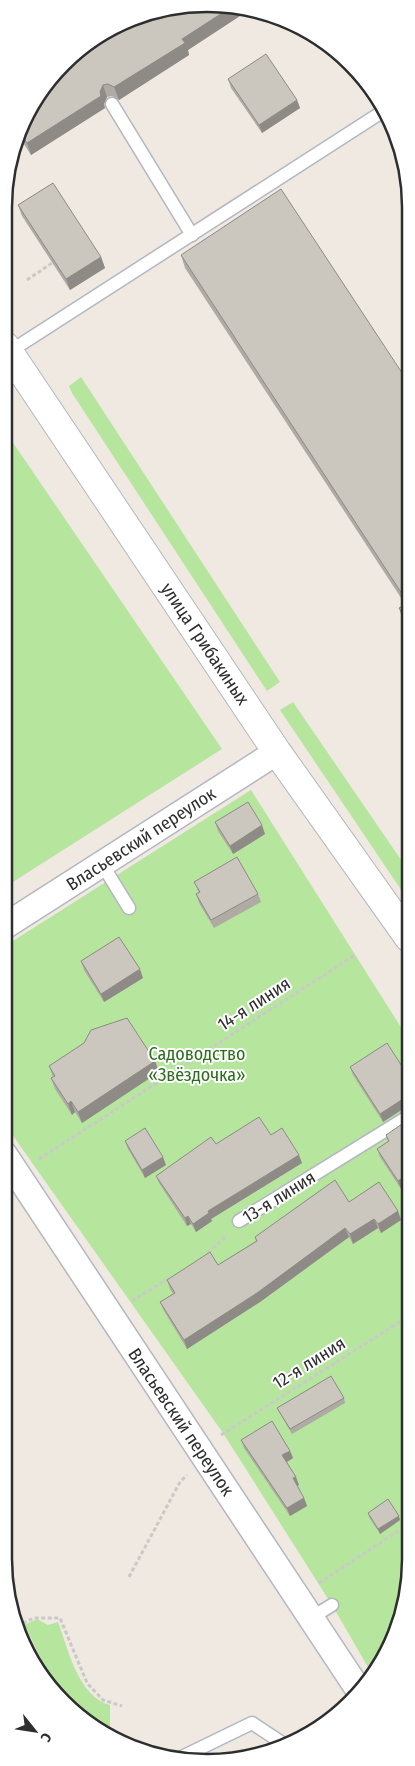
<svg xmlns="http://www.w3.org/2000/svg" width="415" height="1766" font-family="'Fira Sans Condensed',sans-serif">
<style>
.green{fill:#b6e59e}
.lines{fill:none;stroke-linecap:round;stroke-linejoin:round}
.service-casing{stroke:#b4b7c1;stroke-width:15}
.minor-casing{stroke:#b4b7c1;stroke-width:28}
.tertiary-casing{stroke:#b4b7c1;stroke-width:30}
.path{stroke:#c9c9c9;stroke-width:3;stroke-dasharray:4 2.5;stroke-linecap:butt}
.service{stroke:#fff;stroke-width:12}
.minor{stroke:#fff;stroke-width:25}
.tertiary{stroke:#fff;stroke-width:28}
.wall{fill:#afaba4}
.shaded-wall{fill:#8e8b86}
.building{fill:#cbc7bf;stroke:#8e8b86}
.labels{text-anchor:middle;stroke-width:4;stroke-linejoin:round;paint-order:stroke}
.street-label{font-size:18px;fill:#2e2e2e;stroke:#fff}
.park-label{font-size:18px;fill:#2c6e1b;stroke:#fff}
.rim{fill:none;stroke:#2e2e2e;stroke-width:2.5}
</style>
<rect width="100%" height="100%" fill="#efe9e1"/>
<!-- green -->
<g class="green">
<polygon points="81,377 280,682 267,691 72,393 69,386"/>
<polygon points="5,431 222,749 5,887"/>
<polygon points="293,702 410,873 410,903 280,710"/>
<polygon points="251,790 409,1040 409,1585 384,1660 372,1674 332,1605 223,1433 4,1123 5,946"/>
<path d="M37 1619 48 1625 58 1622C68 1648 78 1697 110 1705V1735L59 1696 28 1632 19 1635 18 1628Z"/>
</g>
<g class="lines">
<defs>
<g id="service">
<polyline points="112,104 192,235"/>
<polyline points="9,352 385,110"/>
<polyline points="102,864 129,908"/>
<polyline points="239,1221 409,1116"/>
<polyline points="311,1618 332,1605"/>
<polyline points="180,1758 252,1723 285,1745"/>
</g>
<g id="minor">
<polyline points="5,926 277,752"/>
<polyline points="4,1154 358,1689"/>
</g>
<polyline id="tertiary" points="5,346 277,752 409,938"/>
</defs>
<!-- service casing -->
<use href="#service" class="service-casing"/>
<!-- minor casing -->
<use href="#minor" class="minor-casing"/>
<!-- tertiary casing -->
<use href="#tertiary" class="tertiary-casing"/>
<!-- path -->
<g class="path">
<polyline points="27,280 52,263"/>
<polyline points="39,1159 355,955"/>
<polyline points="208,1253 227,1235"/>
<polyline points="132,1301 169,1278"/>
<polyline points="221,1435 409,1316"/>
<polyline points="129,1577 180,1482 187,1475"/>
<polyline points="319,1583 409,1524"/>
<polyline points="17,1626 34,1618 60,1618 87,1683 103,1700 122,1706"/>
</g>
<!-- service -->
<use href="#service" class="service"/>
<!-- minor -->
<use href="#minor" class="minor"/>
<!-- tertiary -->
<use href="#tertiary" class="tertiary"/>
</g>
<!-- wall -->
<g class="wall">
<polygon points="234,6 249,10 188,50 189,55 119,100 112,96 107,97 104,104 105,108 31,155 20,138 31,105"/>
<polygon points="228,79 297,100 300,108 262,133 231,88"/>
<polygon points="18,205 101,257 105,268 70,290 22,216"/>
<polygon points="181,255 410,385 410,631 403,621 399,608 405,604 185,268"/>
<polygon points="215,822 265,834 233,854 218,831"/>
<polygon points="194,882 258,894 261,902 214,928 199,903 196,894 199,893"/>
<polygon points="81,961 143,978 104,1002 84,970"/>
<polygon points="155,1061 159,1072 82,1123 75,1112 72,1115 55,1089 51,1078 53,1077 49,1066"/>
<polygon points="350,1067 409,1077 409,1105 383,1122 353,1075"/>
<polygon points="409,1128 409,1183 401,1189 380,1157 377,1149 388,1141 386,1135"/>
<polygon points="271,1135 302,1163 211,1219 212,1221 196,1232 191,1224 187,1226 159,1183 156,1176 216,1144"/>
<polygon points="125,1141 166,1165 145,1178 128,1149"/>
<polygon points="349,1202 398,1211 401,1220 381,1233 378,1228 353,1244 349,1237 260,1302 187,1349 164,1311 160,1302 173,1294 170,1289 167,1280 218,1265 256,1241 255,1237"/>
<polygon points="344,1398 345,1403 292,1434 279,1412 277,1408"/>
<polygon points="241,1440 290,1451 293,1458 287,1462 299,1485 297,1486 304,1498 307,1506 290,1516 244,1448"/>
<polygon points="368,1513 400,1520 380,1534 369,1517"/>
<polygon points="19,1636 39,1662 42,1671 41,1671"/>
</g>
<!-- shaded-wall -->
<g class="shaded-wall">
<polygon points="233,6 249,10 188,50 189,55 119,100 114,87 182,39"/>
<polygon points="103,85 107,97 104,104 105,108 31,155 27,143"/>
<polygon points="297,100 300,108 262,133 259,125"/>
<polygon points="101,257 105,268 70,290 66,279"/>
<polygon points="262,825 265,834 233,854 230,846"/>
<polygon points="140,969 143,978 104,1002 101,994"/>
<polygon points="155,1061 159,1072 82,1123 78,1112"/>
<polygon points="409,1095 409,1105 383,1122 380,1114"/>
<polygon points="71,1101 75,1112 72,1115 68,1104"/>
<polygon points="299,1155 302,1163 211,1219 212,1221 196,1232 193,1224 208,1211"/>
<polygon points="163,1157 166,1165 145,1178 142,1170"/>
<polygon points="409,1173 409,1183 401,1189 398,1181"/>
<polygon points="398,1211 401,1220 381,1233 378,1224"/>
<polygon points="188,1216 191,1224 187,1226 185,1218"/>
<polygon points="374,1219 378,1228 353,1244 350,1234"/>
<polygon points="345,1228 349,1237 260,1302 187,1349 184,1340"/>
<polygon points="290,1451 293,1458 285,1463 282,1455"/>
<polygon points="296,1477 299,1485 296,1486 293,1478"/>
<polygon points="304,1498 307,1506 290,1516 287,1508"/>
<polygon points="399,1516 400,1520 380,1534 378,1529"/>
</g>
<!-- building -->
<g class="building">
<polygon points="233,6 182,39 185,43 114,87 108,84 103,85 100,92 101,96 27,143 21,134 31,105 84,46 155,11"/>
<polygon points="266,54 297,100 259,125 228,79"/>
<polygon points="53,183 101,257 66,279 18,205"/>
<polygon points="281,189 410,385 410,625 399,608 408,603 181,255"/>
<polygon points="248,802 262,825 230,846 215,822"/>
<polygon points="237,857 258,894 211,920 196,894 200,892 194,882"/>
<polygon points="119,937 140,969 101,994 81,961"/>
<polygon points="127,1018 155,1061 78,1112 71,1101 68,1104 51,1078 55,1076 49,1066 84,1043 91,1030"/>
<polygon points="387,1043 409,1077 409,1095 380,1114 350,1067"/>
<polygon points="259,1117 271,1135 282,1128 299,1155 208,1211 209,1213 193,1224 188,1216 185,1218 156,1176 211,1137 216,1144"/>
<polygon points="405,1122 409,1128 409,1173 398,1181 377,1149 389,1141 386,1135"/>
<polygon points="145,1128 163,1157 142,1170 125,1141"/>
<polygon points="335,1180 349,1202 379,1182 398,1211 378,1224 374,1219 350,1234 345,1228 257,1293 184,1340 160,1302 175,1293 167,1280 210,1252 218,1265 257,1241 255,1237"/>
<polygon points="331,1376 344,1398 290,1429 277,1408"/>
<polygon points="272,1421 290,1451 282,1455 296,1477 293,1478 304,1498 287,1508 241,1440"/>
<polygon points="388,1499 399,1516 378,1529 368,1513"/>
<polygon points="24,1628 39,1662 36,1664 19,1636 18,1631"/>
</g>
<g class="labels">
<!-- street labels -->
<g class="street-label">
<text transform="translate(205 644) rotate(56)" y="6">улица Грибакиных</text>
<text transform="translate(141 839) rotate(-33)" y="6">Власьевский переулок</text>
<text transform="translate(254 1004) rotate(-33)" y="6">14-я линия</text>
<text transform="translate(279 1197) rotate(-32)" y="6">13-я линия</text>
<text transform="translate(309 1363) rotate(-32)" y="6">12-я линия</text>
<text transform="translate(181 1422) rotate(56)" y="6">Власьевский переулок</text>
</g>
<!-- park labels -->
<g class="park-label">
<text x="197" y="1060">Садоводство<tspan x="197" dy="21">«Звёздочка»</tspan></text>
</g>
</g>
<!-- crop -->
<path d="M0 0H415V1766H0ZM207 12H207A195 195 0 0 1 402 207V1559A195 195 0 0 1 207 1754H207A195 195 0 0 1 12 1559V207A195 195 0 0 1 207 12Z" fill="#fff" fill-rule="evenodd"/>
<path class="rim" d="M207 12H207A195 195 0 0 1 402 207V1559A195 195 0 0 1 207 1754H207A195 195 0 0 1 12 1559V207A195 195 0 0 1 207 12Z"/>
<!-- north arrow -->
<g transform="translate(35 1731) rotate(120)" stroke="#ffffff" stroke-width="4" paint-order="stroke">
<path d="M0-4L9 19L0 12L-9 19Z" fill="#2e2e2e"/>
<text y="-8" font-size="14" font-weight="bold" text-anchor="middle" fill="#2e2e2e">С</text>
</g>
</svg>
